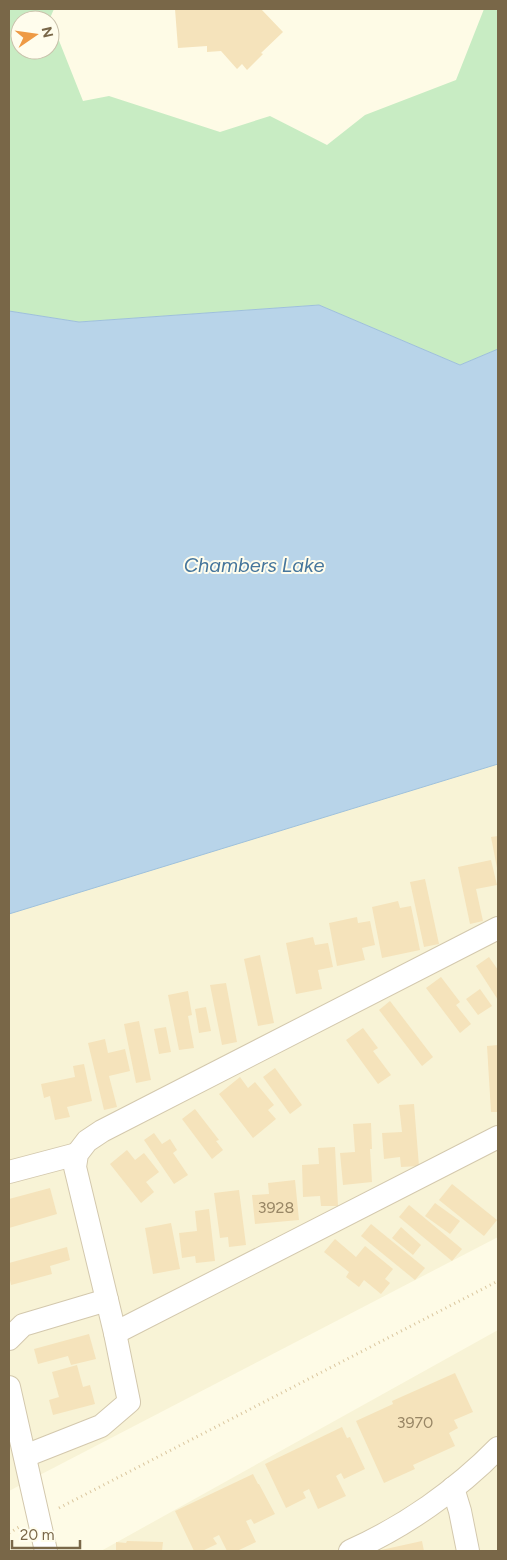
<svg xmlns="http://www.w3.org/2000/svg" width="507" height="1560" font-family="Figtree,sans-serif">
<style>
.residential{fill:#f8f3d6}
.green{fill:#c8ecc3;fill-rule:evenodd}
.water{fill:#b8d4e9;stroke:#9ec0db}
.building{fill:#f5e3bb}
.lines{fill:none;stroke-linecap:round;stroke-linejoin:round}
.minor-casing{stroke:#d3c8ad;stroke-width:24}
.path{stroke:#dac69e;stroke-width:3;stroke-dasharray:1 4;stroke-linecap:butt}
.minor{stroke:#fff;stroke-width:22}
.labels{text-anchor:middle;stroke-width:4;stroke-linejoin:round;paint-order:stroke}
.number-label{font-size:16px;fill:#988665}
.water-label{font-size:20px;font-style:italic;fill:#46769c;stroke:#fffded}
</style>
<rect width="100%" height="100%" fill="#fefbe6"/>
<!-- residential -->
<g class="residential">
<polygon points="498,764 498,1237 9,1491 9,914"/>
<polygon points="498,1330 498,1551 101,1551"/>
</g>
<!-- green -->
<path class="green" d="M9 9H54L50 18 83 101 109 96 220 132 270 116 327 145 365 115 456 80 484 9H498V349L460 365 319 305 79 322 9 311ZM20 20H50V50H20Z"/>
<!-- water -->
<polygon class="water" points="319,305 460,365 498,349 498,764 9,914 9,311 79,322"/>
<!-- building -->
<g class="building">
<polygon points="175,9 261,9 283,32 261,53 263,54 247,70 242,64 237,69 221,51 207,52 207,46 178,48"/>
<polygon points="498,836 498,868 497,868 491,837"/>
<polygon points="491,860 497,885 476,889 483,921 470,924 458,867"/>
<polygon points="425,879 439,944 424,947 410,882"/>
<polygon points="398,901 400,908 411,906 420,950 382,958 372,907"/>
<polygon points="357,917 358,923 370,921 375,945 362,948 365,960 337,966 329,923"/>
<polygon points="313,937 315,945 328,943 333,967 318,970 322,989 296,994 286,943"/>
<polygon points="260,955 274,1023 258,1026 244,959"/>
<polygon points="489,957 498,970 498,1000 476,966"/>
<polygon points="441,977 460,1002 456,1005 471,1024 460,1033 426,988"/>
<polygon points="226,983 237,1042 222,1045 210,985"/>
<polygon points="480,989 492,1006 478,1015 466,999"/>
<polygon points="188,991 192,1015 188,1016 194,1048 179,1050 168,995"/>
<polygon points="390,1001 433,1057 422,1066 379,1010"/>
<polygon points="206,1007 211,1031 199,1033 195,1009"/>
<polygon points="139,1021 151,1080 136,1083 124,1024"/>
<polygon points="166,1027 171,1052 159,1054 154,1029"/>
<polygon points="363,1028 378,1048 373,1051 391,1075 378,1084 346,1040"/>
<polygon points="105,1039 108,1053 125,1049 130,1071 109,1076 117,1107 104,1110 88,1043"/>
<polygon points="498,1045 498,1112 491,1112 487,1046"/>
<polygon points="84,1064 92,1101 67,1107 70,1117 55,1120 50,1096 44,1098 41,1084 75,1077 73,1066"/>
<polygon points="275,1068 302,1105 290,1114 263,1077"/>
<polygon points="240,1077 248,1088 255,1082 274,1105 268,1110 276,1119 253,1138 219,1094"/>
<polygon points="414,1104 419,1166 401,1167 400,1157 384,1159 382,1133 402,1132 399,1105"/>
<polygon points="195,1109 219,1140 216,1141 223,1150 212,1159 182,1119"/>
<polygon points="371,1123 372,1149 370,1149 372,1182 343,1185 340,1153 355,1152 353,1124"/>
<polygon points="154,1133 162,1144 170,1139 177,1150 173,1153 188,1175 174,1184 144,1140"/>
<polygon points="335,1147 338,1206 321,1206 320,1196 303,1197 302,1165 319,1164 318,1148"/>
<polygon points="127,1150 135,1160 144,1153 159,1172 146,1182 154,1192 141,1203 110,1164"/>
<polygon points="295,1180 299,1220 255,1224 252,1195 269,1194 268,1183"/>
<polygon points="452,1184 497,1220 484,1236 439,1200"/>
<polygon points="50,1188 57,1214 9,1228 9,1199"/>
<polygon points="239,1190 246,1245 229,1247 228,1237 220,1238 214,1193"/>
<polygon points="435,1203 460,1221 450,1234 425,1216"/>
<polygon points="409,1205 462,1249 452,1261 399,1217"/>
<polygon points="209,1209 215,1261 196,1263 195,1256 182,1258 179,1233 197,1231 195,1211"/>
<polygon points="171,1223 180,1269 153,1274 145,1228"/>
<polygon points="371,1224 425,1268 415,1280 361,1236"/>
<polygon points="401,1227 421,1245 413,1255 392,1238"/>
<polygon points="335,1239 356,1257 365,1246 393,1269 385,1279 390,1283 381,1294 364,1280 359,1287 346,1277 349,1272 324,1252"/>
<polygon points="67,1247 70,1260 50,1266 52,1274 11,1285 9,1276 9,1263"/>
<polygon points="89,1334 96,1359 71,1365 68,1356 38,1364 34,1349"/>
<polygon points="77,1365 83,1387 90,1385 95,1404 53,1415 49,1400 59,1397 52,1372"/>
<polygon points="455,1373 473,1412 454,1420 458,1428 449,1433 455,1446 413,1465 415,1469 384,1483 356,1421 393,1404 392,1401"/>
<polygon points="342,1427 347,1438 350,1437 365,1469 344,1479 341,1473 336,1476 346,1496 318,1509 309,1489 303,1492 306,1498 286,1508 265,1464"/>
<polygon points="253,1474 258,1484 259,1484 275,1514 254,1524 251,1519 246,1521 256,1542 237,1551 227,1551 219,1535 213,1538 217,1544 202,1551 194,1551 175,1511"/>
<polygon points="127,1541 163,1542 162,1551 116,1551 116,1542 126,1543"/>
<polygon points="422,1541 424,1551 381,1551 381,1550"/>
</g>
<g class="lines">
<defs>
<g id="minor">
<polyline points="9,1172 77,1154"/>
<polyline points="115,1333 498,1137"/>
<polyline points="9,1339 23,1325 107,1300"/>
<polyline points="9,1387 46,1551"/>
<polyline points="25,1456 101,1426 129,1402 115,1333 75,1167 77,1154 87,1141 102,1131 498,928"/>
<polyline points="453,1488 460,1511 468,1551"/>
<path d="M350 1551C404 1527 457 1490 498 1448"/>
</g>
</defs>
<!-- minor casing -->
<use href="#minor" class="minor-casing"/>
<!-- path -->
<g class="path">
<polyline points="59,1508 498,1281"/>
<polyline points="9,1533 19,1527"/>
</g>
<!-- minor -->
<use href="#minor" class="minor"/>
</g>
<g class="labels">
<!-- number labels -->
<g class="number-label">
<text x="276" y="1213">3928</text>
<text x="415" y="1428">3970</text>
</g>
<!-- water labels -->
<g class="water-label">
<text x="254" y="572">Chambers Lake</text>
</g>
</g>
<!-- border -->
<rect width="507" height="1560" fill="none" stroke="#796748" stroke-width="20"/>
<!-- north arrow -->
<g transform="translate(35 35) rotate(77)"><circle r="24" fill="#fffded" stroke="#c9c1ab"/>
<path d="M0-4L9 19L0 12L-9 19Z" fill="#ee9a44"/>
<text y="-8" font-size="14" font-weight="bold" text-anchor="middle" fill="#796748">N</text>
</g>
<!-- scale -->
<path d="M12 1540v8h68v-8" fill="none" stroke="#796748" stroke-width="2.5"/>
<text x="20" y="1540" font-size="15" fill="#796748" stroke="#fffded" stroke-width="4" paint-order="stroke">20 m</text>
</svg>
